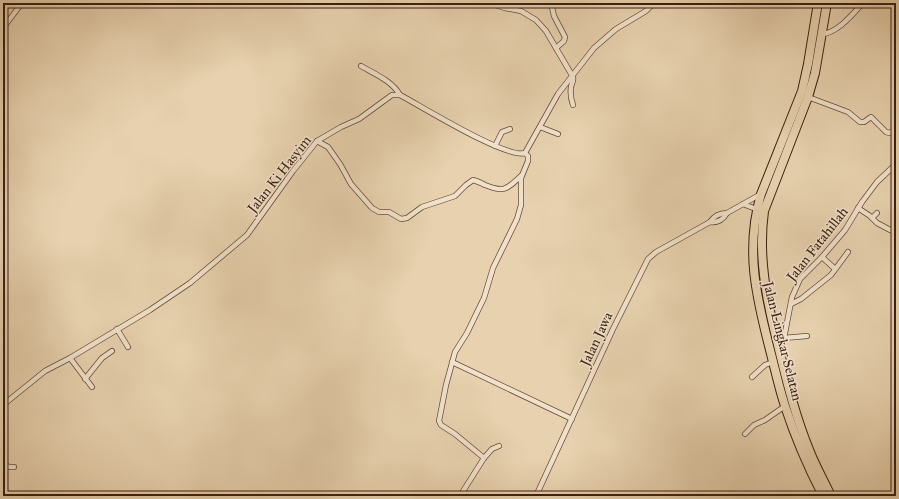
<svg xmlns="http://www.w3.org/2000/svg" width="899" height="499" font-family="'IM FELL Great Primer',serif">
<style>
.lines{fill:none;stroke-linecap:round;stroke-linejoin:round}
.street-casing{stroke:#684b39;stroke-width:6}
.highway-casing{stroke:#3d1e12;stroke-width:10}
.street{stroke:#efe1ca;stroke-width:4.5}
.highway{stroke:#e7d1ae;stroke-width:8}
.labels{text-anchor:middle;stroke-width:3;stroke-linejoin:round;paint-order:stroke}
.street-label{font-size:14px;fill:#3d1e12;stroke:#efe1ca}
</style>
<rect width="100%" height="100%" fill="#e7d1ae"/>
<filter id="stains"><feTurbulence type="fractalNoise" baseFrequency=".005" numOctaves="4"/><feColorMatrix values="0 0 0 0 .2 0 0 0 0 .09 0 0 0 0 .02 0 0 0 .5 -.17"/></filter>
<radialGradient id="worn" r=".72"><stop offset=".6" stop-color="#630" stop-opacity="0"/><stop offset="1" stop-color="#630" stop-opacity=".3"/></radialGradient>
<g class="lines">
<defs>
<g id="street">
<path d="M489 3 505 8 521 11 536 20 546 31 573 77C574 81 572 82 571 87 570 93 571 99 573 105"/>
<polyline points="551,3 554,16 565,37 564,41 556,48"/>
<polyline points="3,28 22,3"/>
<path d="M820 34C836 35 853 14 863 3"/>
<path d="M361 66C375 74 392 81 400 95"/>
<polyline points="808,97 848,112 860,122 864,122 871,117 886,132 889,133 896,129"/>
<polyline points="540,127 558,134"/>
<path d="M317 141 328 147 340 164 351 184 372 208 379 212H389L401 219 407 218 422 207 455 196 466 185 473 180C477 181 481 183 485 185 505 193 507 189 521 176"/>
<polyline points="495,146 502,132 510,129"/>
<polyline points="743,204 756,209"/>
<polyline points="858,208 870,216 877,223 896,233"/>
<polyline points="872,218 877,213"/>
<path d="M710 222C718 223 723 220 727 213L761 194"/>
<polyline points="822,257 835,269"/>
<polyline points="791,304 801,299 831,275 848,252"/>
<polyline points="117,329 128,347"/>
<polyline points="784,338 807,336"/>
<polyline points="779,347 784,338 792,297 800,279 822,257 845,230 862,202 877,182 896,164"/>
<polyline points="70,358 92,387"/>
<polyline points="452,362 572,419"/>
<polyline points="752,377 765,365 773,362"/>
<polyline points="85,379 102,358 112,351"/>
<path d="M3 405 45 371 70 358 150 310 190 283 247 235 293 171 317 141 341 127 359 119 392 95H400C421 106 506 159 525 153L558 94 594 48 616 29 646 11 654 3"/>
<polyline points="745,434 754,425 765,420 785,406"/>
<polyline points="484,458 455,434 441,425 439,421 446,385 455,352 467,333 484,298 493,268 517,219 521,205 521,178 528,161 528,156 525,153"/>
<polyline points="3,464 9,467 14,467"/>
<polyline points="460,496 484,458 492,449 499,446"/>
<path d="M536 496 613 329 648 259 656 252 710 222C714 216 719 213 727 213"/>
</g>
<g id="highway">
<path d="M818 3 808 64 802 91 761 194C745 249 756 296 770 350 775 369 779 388 785 406 795 437 808 467 823 496"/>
<path d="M827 3 815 73 808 97 764 211C758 256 766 297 777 341 786 378 795 416 810 452 816 467 824 481 831 496"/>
</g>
</defs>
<!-- street casing -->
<use href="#street" class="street-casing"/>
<!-- highway casing -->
<use href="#highway" class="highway-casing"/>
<!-- street -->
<use href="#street" class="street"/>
<!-- highway -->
<use href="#highway" class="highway"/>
</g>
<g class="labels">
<!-- street labels -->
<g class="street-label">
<text transform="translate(279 174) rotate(-52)" y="5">Jalan Ki Hasyim</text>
<text transform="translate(817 244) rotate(-52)" y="5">Jalan Fatahillah</text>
<text transform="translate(596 339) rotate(-65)" y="5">Jalan Jawa</text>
<text transform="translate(783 341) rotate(76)" y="5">Jalan Lingkar Selatan</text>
</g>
</g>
<!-- margin -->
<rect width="899" height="499" fill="none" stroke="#e7d1ae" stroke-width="16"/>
<rect x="4" y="4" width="891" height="491" fill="none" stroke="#3d1e12" stroke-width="2"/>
<rect x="8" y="8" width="883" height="483" fill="none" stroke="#3d1e12"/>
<rect width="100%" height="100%" filter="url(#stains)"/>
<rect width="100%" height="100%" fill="url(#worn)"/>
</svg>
